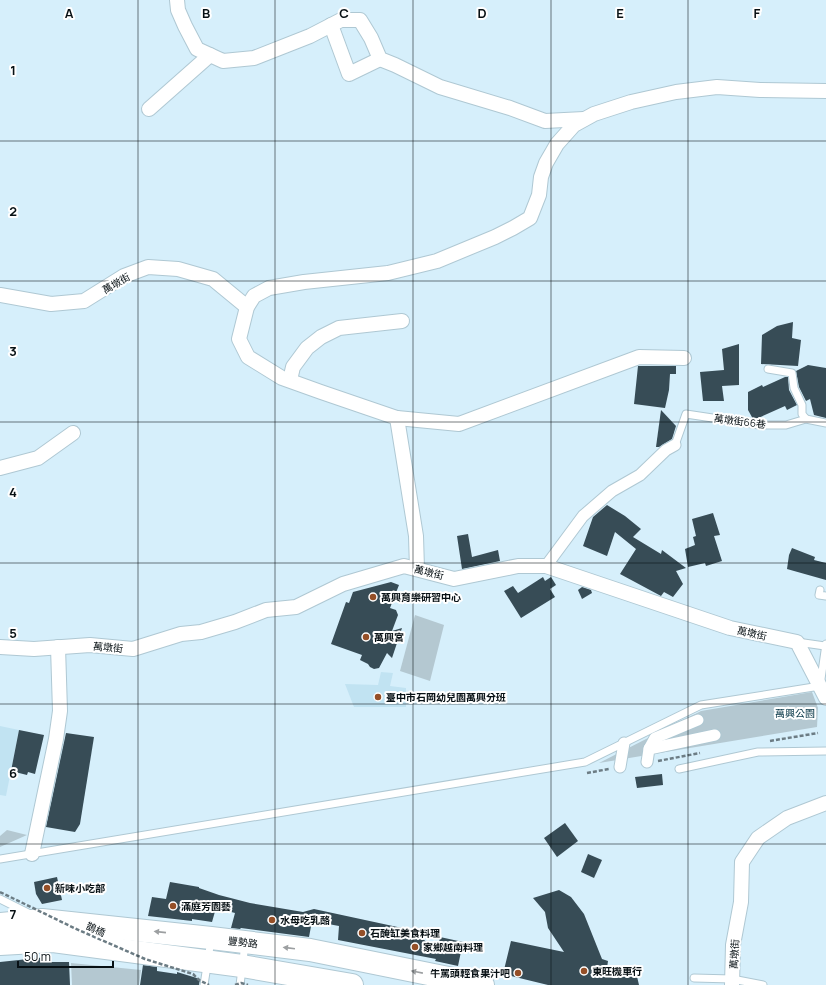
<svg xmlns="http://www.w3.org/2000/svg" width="826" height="985" font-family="Manrope,'Noto Sans TC',sans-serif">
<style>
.built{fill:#c1e3f2}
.green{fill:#b4c8d1}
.building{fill:#374c56}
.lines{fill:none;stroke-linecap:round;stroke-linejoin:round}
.service-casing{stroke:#afc8d3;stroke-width:9}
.pedestrian-casing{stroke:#afc8d3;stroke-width:13}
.minor-casing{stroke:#afc8d3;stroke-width:16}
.primary-casing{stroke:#afc8d3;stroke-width:24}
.path{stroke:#6c7c84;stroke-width:2.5;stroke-dasharray:4 2;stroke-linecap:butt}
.service{stroke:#fff;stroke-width:7}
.pedestrian{stroke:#fff;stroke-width:11}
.minor{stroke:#fff;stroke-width:14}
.primary{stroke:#fff;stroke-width:22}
.path-bridge{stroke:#6c7c84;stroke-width:2.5;stroke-dasharray:4 2;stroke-linecap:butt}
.oneway{fill:#9c9fa1}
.grid{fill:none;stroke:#071014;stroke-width:1;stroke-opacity:0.55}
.poi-dot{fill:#954f27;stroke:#fff;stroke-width:1.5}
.labels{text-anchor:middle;stroke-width:4;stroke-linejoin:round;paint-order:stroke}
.street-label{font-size:10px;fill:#071014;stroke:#fff}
.poi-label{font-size:10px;font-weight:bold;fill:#071014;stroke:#fff;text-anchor:start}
.park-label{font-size:10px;fill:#033344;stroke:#fff}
.grid-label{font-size:13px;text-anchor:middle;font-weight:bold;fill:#071014;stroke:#fff;stroke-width:4;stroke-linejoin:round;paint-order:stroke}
</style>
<rect width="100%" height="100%" fill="#d6effb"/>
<!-- built -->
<g class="built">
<polygon points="381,672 393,673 390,686 406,688 406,707 354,707 345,684 378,685"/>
<polygon points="0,726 19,730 6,796 0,795"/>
</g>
<!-- green -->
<g class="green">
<polygon points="415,615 444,625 430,681 400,671"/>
<polygon points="812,692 818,708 817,727 599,763 701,711"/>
<polygon points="7,830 27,835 0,847 0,836"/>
<polygon points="71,963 141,970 139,985 72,985"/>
</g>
<!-- building -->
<g class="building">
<polygon points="793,322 792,338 801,340 798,366 761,364 762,335 777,326"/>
<polygon points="739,344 739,385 722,386 724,401 703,401 700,372 724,370 722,349"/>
<polygon points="808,365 826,368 826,418 814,415 810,399 806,401 799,387 796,371"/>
<polygon points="638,366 676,366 676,374 670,374 669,390 665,408 634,404"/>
<polygon points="785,377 788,377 789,390 797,405 787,410 785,406 756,419 753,419 748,410 748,392 762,385 763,387"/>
<polygon points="661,410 676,426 672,439 659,447 656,447"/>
<polygon points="607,505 625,516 641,529 633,537 661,554 662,550 686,568 676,571 683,584 673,597 664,592 661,596 620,574 636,549 615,532 607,556 583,546 593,517"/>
<polygon points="713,513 720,535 714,536 722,561 706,566 705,563 688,567 685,549 695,545 693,537 696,536 692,519"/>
<polygon points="468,534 472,557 498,550 500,561 462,569 457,536"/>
<polygon points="792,548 815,557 814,560 826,563 826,580 787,569 789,555"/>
<polygon points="543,577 545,581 551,577 556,585 550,589 555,597 521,618 504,591 513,586 518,593"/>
<polygon points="391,582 399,585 390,608 396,610 398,615 392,631 402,628 392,658 387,653 379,668 374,669 370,667 368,664 360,660 362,655 331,644 346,602 349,603 353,592"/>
<polygon points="582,587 591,590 592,593 582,599 578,590"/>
<polygon points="19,730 44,735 35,774 28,772 27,775 11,771"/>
<polygon points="66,733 94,737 80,824 75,832 46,827"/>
<polygon points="662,774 663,785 637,788 635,777"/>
<polygon points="565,823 578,841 557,857 544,838"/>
<polygon points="588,854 602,860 594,878 581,872"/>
<polygon points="57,877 62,900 42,904 36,894 34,882"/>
<polygon points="170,882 199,887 199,888 219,895 250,903 303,912 314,909 416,931 437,954 440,937 463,942 458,966 435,961 436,959 338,940 339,926 312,921 309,937 241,928 240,929 231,928 235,913 216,908 212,922 192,919 192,921 148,916 152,897 166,899"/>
<polygon points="559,890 571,897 584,914 602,959 608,961 607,968 620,971 635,968 639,985 548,985 503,974 511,941 564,952 548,928 545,912 533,898"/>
<polygon points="47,957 47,962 69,962 70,985 0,985 0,962"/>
<polygon points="143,965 157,967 157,971 177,974 177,972 200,979 199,985 140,985"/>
</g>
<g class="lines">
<defs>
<g id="service">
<polyline points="768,369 792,373 794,388 802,405 802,414 806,419"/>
<polyline points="675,445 686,414 759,425 786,425 806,419 826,423"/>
<polyline points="820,590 819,595 826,596"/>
<polyline points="797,642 825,646"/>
<polyline points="679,769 758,752 826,751"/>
<polyline points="0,859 585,762 701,705 820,686 826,644"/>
<polyline points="0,899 32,915"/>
<polyline points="694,978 732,979 763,985"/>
<polyline points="204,985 211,940"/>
<polyline points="240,985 245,944"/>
</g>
<g id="pedestrian">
<polyline points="546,566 583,516 612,491 640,475 666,450 675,445"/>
<polyline points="649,749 655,738 698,720"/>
<polyline points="647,762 649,749 715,735"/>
<polyline points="620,767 624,743"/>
</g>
<g id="minor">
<polyline points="177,0 178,10 185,26 197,49 223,61 254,58 310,36 341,20 360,20 371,38 380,59 395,65 440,87 510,108 545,121 584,119"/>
<polyline points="331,25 349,74 380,59"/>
<polyline points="149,109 210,55"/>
<polyline points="0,295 51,304 84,301 124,276 148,267 178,269 213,279 247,307"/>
<polyline points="290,380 293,367 307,348 321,337 339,328 402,321"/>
<polyline points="397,418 459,424 639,357 684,358"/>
<polyline points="0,468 38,458 73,433"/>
<polyline points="417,569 416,536 397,418 321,392 282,378 248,357 239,339 247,307 254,296 269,288 304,282 388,273 437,261 495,237 513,228 530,218 539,195 541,177 546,163 557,144 574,125 594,114 631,102 676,92 717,87 760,90 826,91"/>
<polyline points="0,647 34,649 90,645 133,649 181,634 201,632 235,622 266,610 296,607 343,584 404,566 454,579 518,566 546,566 730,628 797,642 826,698"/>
<polyline points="32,854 56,739 60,711 58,647"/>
<polyline points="732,985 733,945 741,902 742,862 758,838 787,818 826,803"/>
</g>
<g id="primary">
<polyline points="0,924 42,920 211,938 310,950 483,985"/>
<polyline points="0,944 53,941 242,966 352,985"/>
</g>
</defs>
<!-- service casing -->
<use href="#service" class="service-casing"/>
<!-- pedestrian casing -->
<use href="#pedestrian" class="pedestrian-casing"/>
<!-- minor casing -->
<use href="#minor" class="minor-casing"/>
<!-- primary casing -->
<use href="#primary" class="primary-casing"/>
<!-- path -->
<g class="path">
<polyline points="770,741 818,733"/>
<polyline points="658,761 700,753"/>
<polyline points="587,773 609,769"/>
</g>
<!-- service -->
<use href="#service" class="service"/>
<!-- pedestrian -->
<use href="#pedestrian" class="pedestrian"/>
<!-- minor -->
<use href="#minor" class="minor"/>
<!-- primary -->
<use href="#primary" class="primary"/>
<!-- path-bridge -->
<g class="path-bridge">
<polyline points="0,892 74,928 145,959 193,974 199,980 209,985"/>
<polyline points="235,985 241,983 248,985"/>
</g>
</g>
<!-- one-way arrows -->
<defs><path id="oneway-solid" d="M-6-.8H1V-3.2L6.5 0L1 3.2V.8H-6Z"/></defs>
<g class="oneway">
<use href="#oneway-solid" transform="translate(160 932) rotate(-174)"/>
<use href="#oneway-solid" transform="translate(289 948) rotate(-173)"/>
<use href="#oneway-solid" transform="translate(417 972) rotate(-169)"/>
</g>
<!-- grid -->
<path class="grid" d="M138 0V985M275 0V985M413 0V985M551 0V985M688 0V985M0 141H826M0 281H826M0 422H826M0 563H826M0 704H826M0 844H826"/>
<!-- markers -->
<g class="poi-dot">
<circle cx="373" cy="597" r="4"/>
<circle cx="366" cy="637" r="4"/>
<circle cx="378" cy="697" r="4"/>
<circle cx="47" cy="888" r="4"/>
<circle cx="173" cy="906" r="4"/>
<circle cx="272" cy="920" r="4"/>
<circle cx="362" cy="933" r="4"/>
<circle cx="415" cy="947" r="4"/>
<circle cx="584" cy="971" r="4"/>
<circle cx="518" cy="973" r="4"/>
</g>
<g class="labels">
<!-- street labels -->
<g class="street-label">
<text transform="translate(116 283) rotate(-30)" y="4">萬墩街</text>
<text transform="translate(740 421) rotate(7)" y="4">萬墩街66巷</text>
<text transform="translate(429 572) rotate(14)" y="4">萬墩街</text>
<text transform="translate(752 633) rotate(12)" y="4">萬墩街</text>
<text transform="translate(108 647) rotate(5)" y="4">萬墩街</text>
<text transform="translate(96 929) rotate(24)" y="4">鵲橋</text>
<text transform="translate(243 942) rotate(7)" y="4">豐勢路</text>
<text transform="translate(734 954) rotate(-87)" y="4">萬墩街</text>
</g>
<!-- poi labels -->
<g class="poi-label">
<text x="381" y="601">萬興育樂研習中心</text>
<text x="374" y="641">萬興宮</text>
<text x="386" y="701">臺中市石岡幼兒園萬興分班</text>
<text x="55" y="892">新味小吃部</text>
<text x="181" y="910">滿庭芳園藝</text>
<text x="280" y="924">水母吃乳酪</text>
<text x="370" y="937">石醃缸美食料理</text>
<text x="423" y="951">家鄉越南料理</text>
<text x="592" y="975">東旺機車行</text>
<text x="510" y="977" text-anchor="end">牛罵頭輕食果汁吧</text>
</g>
<!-- park labels -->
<g class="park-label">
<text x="795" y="717">萬興公園</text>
</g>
</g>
<g class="grid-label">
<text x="69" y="18">A</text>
<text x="206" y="18">B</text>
<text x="344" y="18">C</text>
<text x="482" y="18">D</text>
<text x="620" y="18">E</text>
<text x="757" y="18">F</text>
<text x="13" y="75">1</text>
<text x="13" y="216">2</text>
<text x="13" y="356">3</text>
<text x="13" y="497">4</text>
<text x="13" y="638">5</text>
<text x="13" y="778">6</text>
<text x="13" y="919">7</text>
</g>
<!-- scale -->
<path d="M18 961v6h95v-6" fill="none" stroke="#071014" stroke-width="2"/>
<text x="24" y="961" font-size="12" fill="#071014" stroke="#ffffff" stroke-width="3" paint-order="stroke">50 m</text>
</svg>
